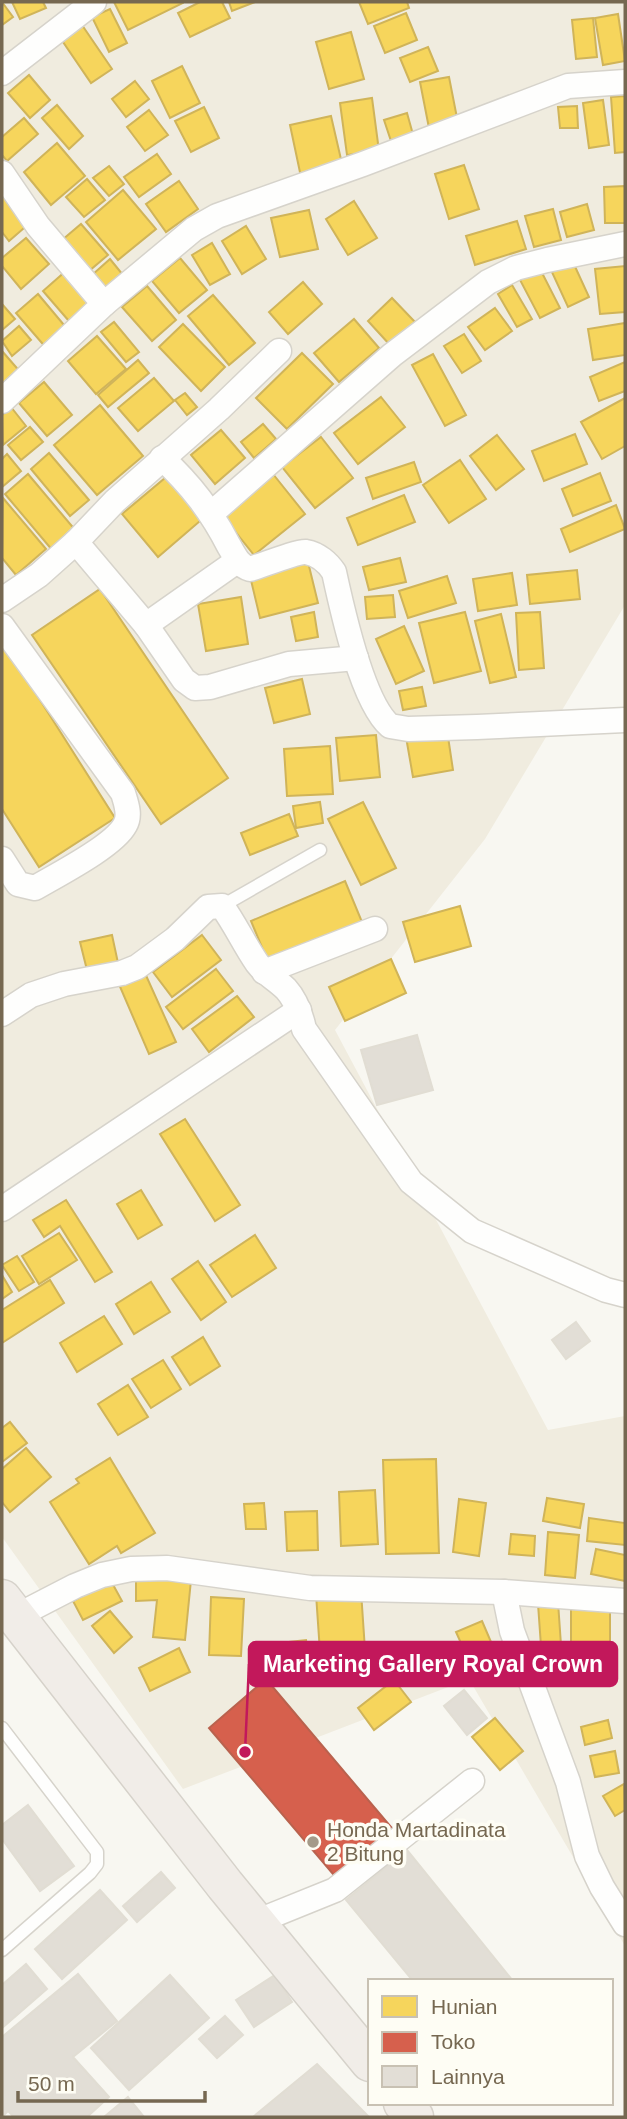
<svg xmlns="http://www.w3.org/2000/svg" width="627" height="2119" font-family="Arial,sans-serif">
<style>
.residential{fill:#f0ecdf}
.homes{fill:#f6d55c;stroke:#d0b459;stroke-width:2}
.shops{fill:#d6604d;stroke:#b9624e;stroke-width:2}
.building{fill:#e2ded6;stroke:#e1ddd3;stroke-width:2}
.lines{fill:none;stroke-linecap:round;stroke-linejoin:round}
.lane-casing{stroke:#d6d3cb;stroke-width:15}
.street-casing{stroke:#d6d3cb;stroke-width:27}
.highway-casing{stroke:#d6d2ca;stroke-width:41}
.lane{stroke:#fefefd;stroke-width:12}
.street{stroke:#fefefd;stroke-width:24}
.highway{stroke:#f1ede8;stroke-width:38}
.poi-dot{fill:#a49a89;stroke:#fefdf4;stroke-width:2.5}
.labels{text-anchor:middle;stroke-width:7;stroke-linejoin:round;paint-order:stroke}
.poi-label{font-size:21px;fill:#766851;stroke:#fefdf4;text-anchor:start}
.leader{fill:none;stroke:#c2185b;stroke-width:2.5}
.callout-dot{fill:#c2185b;stroke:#fefdf4;stroke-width:2.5}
.callout{fill:#c2185b;stroke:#c2185b;stroke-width:2.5}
.callout-label{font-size:23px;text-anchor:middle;font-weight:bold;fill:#fff}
</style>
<rect width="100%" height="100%" fill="#f8f7f1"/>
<!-- residential -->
<polygon class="residential" points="2,2 625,2 625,605 485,839 335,1030 548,1430 625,1416 625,1946 469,1679 183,1789 2,1537"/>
<!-- homes -->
<g class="homes">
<polygon points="2,2 13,17 2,25"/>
<polygon points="12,2 43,2 46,8 20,19"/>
<polygon points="114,2 183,2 183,3 128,30"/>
<polygon points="200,2 222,2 230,18 190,37 178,13"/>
<polygon points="229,2 255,2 232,11"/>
<polygon points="359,2 407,2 409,8 368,24"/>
<polygon points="110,9 127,43 109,52 92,17"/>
<polygon points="406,13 417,40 385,53 374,26"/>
<polygon points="618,14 625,61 603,65 595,18"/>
<polygon points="593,18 597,57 576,59 572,20"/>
<polygon points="82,25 112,69 91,83 61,39"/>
<polygon points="351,32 364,79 329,89 316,42"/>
<polygon points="428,47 438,71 410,82 400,58"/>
<polygon points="182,66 200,103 170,118 152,81"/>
<polygon points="29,75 50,100 30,118 8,93"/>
<polygon points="449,77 458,123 429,128 420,82"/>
<polygon points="135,81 149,99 126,117 112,99"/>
<polygon points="625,96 625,152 615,153 611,97"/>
<polygon points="372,98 379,151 347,155 340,103"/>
<polygon points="603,100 609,145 589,148 583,103"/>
<polygon points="57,105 83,136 69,149 42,118"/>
<polygon points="577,106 578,128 560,128 558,107"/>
<polygon points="204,107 219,138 191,152 175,121"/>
<polygon points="149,110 168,135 145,151 127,127"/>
<polygon points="407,113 414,138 392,144 384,120"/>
<polygon points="331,116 343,168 301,177 290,125"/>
<polygon points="24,118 38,134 7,161 2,155 2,137"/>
<polygon points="57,143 85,176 51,205 24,172"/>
<polygon points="157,154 171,174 139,197 124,177"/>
<polygon points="464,165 479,209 449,219 435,174"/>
<polygon points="109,166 124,184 109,196 93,178"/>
<polygon points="87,179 105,200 84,217 66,197"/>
<polygon points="179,181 198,209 166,232 146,204"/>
<polygon points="625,186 625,223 605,223 604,187"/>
<polygon points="2,187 31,222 9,241 2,232"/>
<polygon points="123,190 156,229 118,260 86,222"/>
<polygon points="354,201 377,238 348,255 326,219"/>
<polygon points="587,204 594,230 567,237 560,212"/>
<polygon points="553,209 561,240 534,247 525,216"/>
<polygon points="309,210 318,249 280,257 271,218"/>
<polygon points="517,221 526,249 475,265 466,236"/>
<polygon points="81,224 108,255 89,271 62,240"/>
<polygon points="246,226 266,259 242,274 222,241"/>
<polygon points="26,238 49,264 21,289 2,266 2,258"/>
<polygon points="212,243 230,274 210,285 192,255"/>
<polygon points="180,258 207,290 179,313 152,281"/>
<polygon points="110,259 127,280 110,295 92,275"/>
<polygon points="572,260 589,297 568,307 551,270"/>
<polygon points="625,266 625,312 600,314 595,269"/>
<polygon points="539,267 560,308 540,318 519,278"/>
<polygon points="67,270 99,308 75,328 43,291"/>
<polygon points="303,282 322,304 288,334 269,312"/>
<polygon points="512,285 532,319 517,327 498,294"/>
<polygon points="147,286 176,320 152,341 122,307"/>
<polygon points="38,294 69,331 48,350 16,313"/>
<polygon points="213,295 255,343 229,365 188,316"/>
<polygon points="392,298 415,322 390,345 368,321"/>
<polygon points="2,304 15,319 2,330"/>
<polygon points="495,308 512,331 485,350 468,327"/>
<polygon points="354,319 379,348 339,382 314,353"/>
<polygon points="114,322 139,352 126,362 101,332"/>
<polygon points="625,323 625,355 593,360 588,329"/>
<polygon points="183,324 225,367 201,391 159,347"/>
<polygon points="19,326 31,340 12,356 2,341"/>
<polygon points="464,334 481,361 462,373 444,346"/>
<polygon points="97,336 126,369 96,394 68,361"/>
<polygon points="2,351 22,374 2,391"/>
<polygon points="302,353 333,384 287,429 256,398"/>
<polygon points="433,354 466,415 445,426 412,365"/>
<polygon points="138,360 149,373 108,407 98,395"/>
<polygon points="625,362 625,391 599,401 590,377"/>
<polygon points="154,378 174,401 138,431 118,408"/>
<polygon points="44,382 72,415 47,436 19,403"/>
<polygon points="185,393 197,407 187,415 175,400"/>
<polygon points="381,397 405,427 358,464 334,433"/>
<polygon points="625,398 625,446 602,459 581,422"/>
<polygon points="100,405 143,456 97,495 54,445"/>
<polygon points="11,407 26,426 3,445 2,415"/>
<polygon points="263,424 276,439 254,458 241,442"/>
<polygon points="30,427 43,442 21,460 8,445"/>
<polygon points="221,430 245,458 215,484 191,455"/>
<polygon points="575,434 587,464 544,481 532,451"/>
<polygon points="497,435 524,469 496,490 470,456"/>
<polygon points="321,437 353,478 315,508 282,467"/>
<polygon points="49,453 89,500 70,516 31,469"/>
<polygon points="7,454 21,471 2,487 2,459"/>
<polygon points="460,460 486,499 449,523 423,485"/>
<polygon points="414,462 421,482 373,499 366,478"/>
<polygon points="171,473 207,515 158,557 122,514"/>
<polygon points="600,473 611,501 573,516 562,489"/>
<polygon points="28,474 76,531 53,551 5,494"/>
<polygon points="273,474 305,514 254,555 222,515"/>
<polygon points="404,495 415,522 358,545 347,518"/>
<polygon points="3,498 46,549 16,575 2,558"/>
<polygon points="616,505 625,529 570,552 561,529"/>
<polygon points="400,558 406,582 369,590 363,567"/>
<polygon points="308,562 318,603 260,618 250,576"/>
<polygon points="577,570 580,599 530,604 527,575"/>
<polygon points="512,573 517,605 478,611 473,579"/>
<polygon points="447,576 456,603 408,618 399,591"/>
<polygon points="100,589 228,778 161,824 32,635"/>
<polygon points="393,595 395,617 367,619 365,597"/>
<polygon points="241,597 248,644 206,651 198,604"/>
<polygon points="314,612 318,637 296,641 291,617"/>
<polygon points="465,612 481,671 434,683 419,623"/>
<polygon points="540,612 544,668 519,670 516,613"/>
<polygon points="501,614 516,677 490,683 475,621"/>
<polygon points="404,626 424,671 396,684 376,639"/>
<polygon points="2,640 115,818 39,867 2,809"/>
<polygon points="302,679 310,714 274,723 265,688"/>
<polygon points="422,687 426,706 403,710 399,691"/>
<polygon points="447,730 453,770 413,777 406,737"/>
<polygon points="376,735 380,777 340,781 336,738"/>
<polygon points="330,746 333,794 287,796 284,749"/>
<polygon points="320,802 323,823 296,828 293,806"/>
<polygon points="363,802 396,868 361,885 328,819"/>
<polygon points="289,814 298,836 250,855 241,833"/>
<polygon points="345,881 362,922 268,962 251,921"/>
<polygon points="460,906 471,946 415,962 403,922"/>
<polygon points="112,935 118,963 87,970 80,942"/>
<polygon points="202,935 221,960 172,997 153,972"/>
<polygon points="391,959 406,993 345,1021 329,987"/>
<polygon points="216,969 233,991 183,1029 166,1007"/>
<polygon points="144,971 176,1042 149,1054 118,982"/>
<polygon points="237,996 254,1017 209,1052 192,1029"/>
<polygon points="185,1119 240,1205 215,1221 160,1134"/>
<polygon points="141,1190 162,1225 138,1239 117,1204"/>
<polygon points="66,1200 112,1272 95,1282 60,1226 44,1237 33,1220"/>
<polygon points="59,1233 77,1260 39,1284 22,1256"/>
<polygon points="255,1235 276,1268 232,1297 210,1265"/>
<polygon points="17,1256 34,1282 19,1291 2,1265"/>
<polygon points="198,1261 226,1302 201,1320 172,1279"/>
<polygon points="2,1275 12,1292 2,1299"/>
<polygon points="50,1280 64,1303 2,1343 2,1310"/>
<polygon points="151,1282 170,1312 134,1334 116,1304"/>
<polygon points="104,1316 122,1344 77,1372 60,1343"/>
<polygon points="203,1337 220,1366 190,1385 172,1357"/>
<polygon points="163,1360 181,1389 151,1408 132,1379"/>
<polygon points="128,1385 148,1417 118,1435 98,1404"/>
<polygon points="10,1422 27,1443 2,1462 2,1428"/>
<polygon points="26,1448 51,1477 10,1512 2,1502 2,1469"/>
<polygon points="110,1458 155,1533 121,1553 117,1546 89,1564 50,1502 79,1483 76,1479"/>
<polygon points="436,1459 439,1553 386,1554 383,1460"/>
<polygon points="375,1490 378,1544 341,1546 339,1492"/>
<polygon points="547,1498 584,1504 580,1528 543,1521"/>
<polygon points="459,1499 486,1503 479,1556 453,1552"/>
<polygon points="264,1503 266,1529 246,1529 244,1504"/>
<polygon points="317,1511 318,1550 287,1551 285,1512"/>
<polygon points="589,1518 625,1523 625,1545 587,1541"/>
<polygon points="548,1532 579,1535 575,1578 545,1575"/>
<polygon points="511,1534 535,1536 534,1556 509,1554"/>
<polygon points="596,1549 625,1555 625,1581 591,1574"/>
<polygon points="136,1578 191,1580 185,1640 153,1637 157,1600 136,1601"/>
<polygon points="111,1581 122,1601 83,1620 73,1601"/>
<polygon points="361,1591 365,1650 320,1652 316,1594"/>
<polygon points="211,1597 244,1599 241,1656 209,1655"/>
<rect x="571" y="1601" width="39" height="44"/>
<polygon points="558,1602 561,1645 541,1646 538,1604"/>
<polygon points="110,1611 132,1637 114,1653 92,1626"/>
<polygon points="482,1621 491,1642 465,1652 456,1632"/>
<polygon points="306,1640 309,1663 274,1668 271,1644"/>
<polygon points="179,1648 190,1672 150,1691 139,1668"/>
<polygon points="394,1680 411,1702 374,1730 358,1708"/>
<polygon points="495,1718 523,1751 500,1770 472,1737"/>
<polygon points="608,1720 612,1738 585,1745 581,1727"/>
<polygon points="615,1751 619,1773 595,1777 590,1756"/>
<polygon points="624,1784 625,1810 615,1816 603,1796"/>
</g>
<!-- shops -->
<polygon class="shops" points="266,1679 396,1833 339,1881 209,1728"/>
<!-- building -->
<g class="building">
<polygon points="417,1035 433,1090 377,1105 361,1050"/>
<polygon points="576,1322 590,1341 566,1359 552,1340"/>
<polygon points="464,1690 487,1718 467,1735 444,1706"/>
<polygon points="28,1805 74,1866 40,1891 2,1839 2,1825"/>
<polygon points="407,1850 513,1981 413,1981 346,1900"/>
<polygon points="161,1872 175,1888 137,1922 123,1906"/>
<polygon points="100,1890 127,1920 62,1979 35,1949"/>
<polygon points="26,1964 47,1989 2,2028 2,1985"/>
<polygon points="78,1974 117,2021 73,2057 109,2097 87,2117 14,2117 8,2111 4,2115 2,2112 2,2037"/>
<polygon points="170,1975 209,2018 129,2090 91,2048"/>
<polygon points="275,1975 292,2002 254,2027 236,2000"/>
<polygon points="225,2016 243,2035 217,2058 199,2039"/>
<polygon points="317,2064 369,2117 253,2117"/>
<polygon points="128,2097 144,2117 104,2117"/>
</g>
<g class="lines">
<defs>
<g id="lane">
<polyline points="222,906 320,850"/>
<polyline points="2,1728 97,1852 97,1864 90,1873 2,1950"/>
</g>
<g id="street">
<polyline points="2,73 94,2"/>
<polyline points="2,173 38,226 104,304 2,401"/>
<polyline points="104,304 194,229 217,216 363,164 568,86 625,82"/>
<path d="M162 458C191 485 211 511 229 546 235 556 239 566 250 569 261 566 297 551 306 552 318 554 328 563 334 572 342 609 362 702 390 726L408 729 477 727 625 720"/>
<polyline points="212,513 392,355 488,282 516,268 547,260 625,244"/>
<polyline points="76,542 146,625 184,680 195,688 210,687 289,664 356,658"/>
<polyline points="2,600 39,575 76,542 115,501 219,409 279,351"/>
<polyline points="146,625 237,561"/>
<path d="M2 626 123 793C126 803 131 815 125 825 114 846 57 875 35 888L18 884 2 859"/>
<polyline points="264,972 375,929"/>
<path d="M2 1014 31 995 64 984 122 973 137 967 175 939 208 907 222 906C235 924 244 944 257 963 265 974 276 979 286 989 296 1000 301 1015 304 1029L411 1182 472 1231 606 1290 625 1295"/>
<polyline points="2,1209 299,1010"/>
<polyline points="504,1592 512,1631 568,1782 587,1856 602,1887 625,1924"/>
<polyline points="15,1617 75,1586 102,1575 131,1569 167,1568 310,1588 504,1592 625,1601"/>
<polyline points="256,1922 335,1890 472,1781"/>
</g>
<g id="highway">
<polyline points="2,1599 225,1885 370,2062"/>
<polyline points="403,2103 414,2117"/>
</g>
</defs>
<!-- lane casing -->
<use href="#lane" class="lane-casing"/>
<!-- street casing -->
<use href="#street" class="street-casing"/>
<!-- highway casing -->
<use href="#highway" class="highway-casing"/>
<!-- lane -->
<use href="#lane" class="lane"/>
<!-- street -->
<use href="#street" class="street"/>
<!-- highway -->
<use href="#highway" class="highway"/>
</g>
<!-- markers -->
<circle class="poi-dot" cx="313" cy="1842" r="7"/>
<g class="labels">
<!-- poi labels -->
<g class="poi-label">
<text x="327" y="1837">Honda Martadinata<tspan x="327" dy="24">2 Bitung</tspan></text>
</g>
</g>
<!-- callouts -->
<path class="leader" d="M245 1752L249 1664"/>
<circle class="callout-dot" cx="245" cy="1752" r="7"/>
<rect class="callout" x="249" y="1642" width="368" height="44" rx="7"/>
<g class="callout-label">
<text x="433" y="1672">Marketing Gallery Royal Crown</text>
</g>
<!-- border -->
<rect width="627" height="2119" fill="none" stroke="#766851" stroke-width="7"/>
<!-- legend -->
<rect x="368" y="1979" width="245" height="126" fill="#fefdf4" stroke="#c8c1b3" stroke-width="2"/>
<rect x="382" y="1996" width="35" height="21" fill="#f6d55c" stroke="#c8c1b3" stroke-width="2"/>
<text x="431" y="2014" font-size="21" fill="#766851">Hunian</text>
<rect x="382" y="2032" width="35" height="21" fill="#d6604d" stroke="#c8c1b3" stroke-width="2"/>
<text x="431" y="2049" font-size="21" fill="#766851">Toko</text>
<rect x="382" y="2066" width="35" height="21" fill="#e2ded6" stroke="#c8c1b3" stroke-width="2"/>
<text x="431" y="2084" font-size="21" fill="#766851">Lainnya</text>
<!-- scale -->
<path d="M18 2091v10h187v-10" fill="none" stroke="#766851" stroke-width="3.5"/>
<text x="28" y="2091" font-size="21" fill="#766851" stroke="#fefdf4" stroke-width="5" paint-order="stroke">50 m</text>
</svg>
